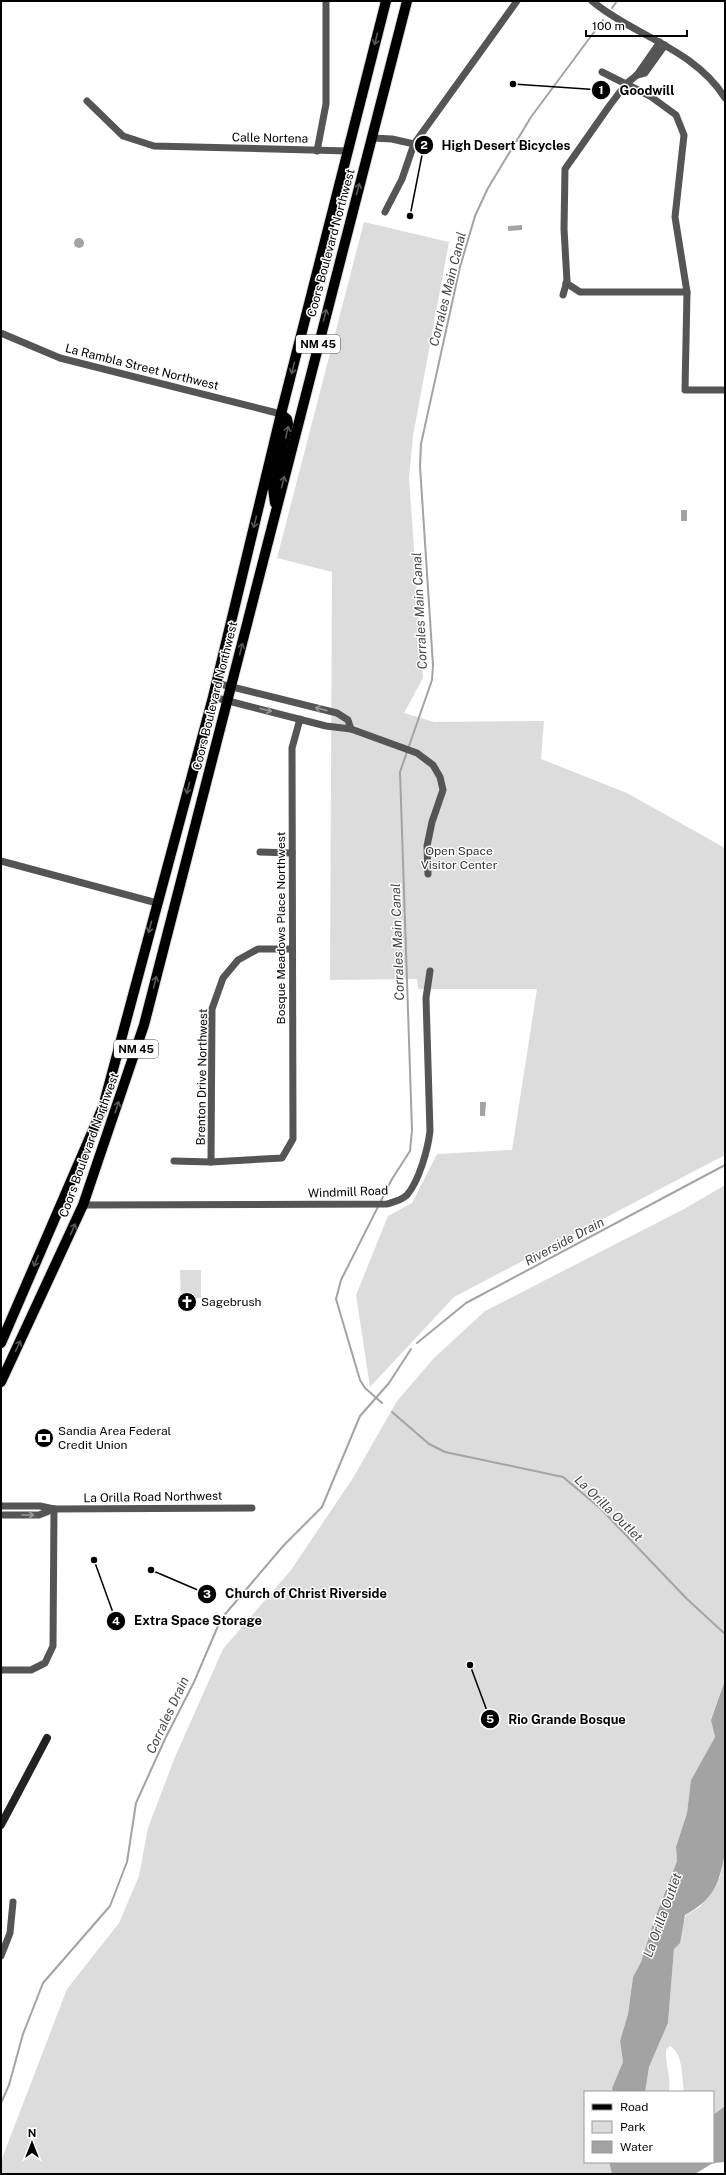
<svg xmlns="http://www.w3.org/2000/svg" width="726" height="2175" font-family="'Public Sans',sans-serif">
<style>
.green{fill:#dcdcdc}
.water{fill:#a3a3a3}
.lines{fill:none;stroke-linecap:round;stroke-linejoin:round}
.stream{stroke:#a3a3a3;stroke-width:2}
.primary-casing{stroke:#dbdbdb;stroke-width:12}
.street{stroke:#555;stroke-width:7}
.secondary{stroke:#222;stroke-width:8}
.primary{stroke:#000;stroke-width:10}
.oneway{stroke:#595959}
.oneway2{stroke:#999}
.labels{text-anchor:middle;stroke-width:3;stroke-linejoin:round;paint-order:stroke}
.shield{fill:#fff;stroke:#4c4c4c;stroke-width:1}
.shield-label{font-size:11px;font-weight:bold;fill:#000}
.street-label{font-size:12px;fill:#000;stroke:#fff}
.park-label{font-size:12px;fill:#333;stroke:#fff}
.poi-label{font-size:12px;fill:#000;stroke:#fff;text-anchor:start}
.water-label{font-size:13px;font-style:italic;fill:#444;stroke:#fff}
.leader{fill:none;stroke:#000;stroke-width:1.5}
.callout-dot{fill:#000;stroke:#fff;stroke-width:1.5}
.mark-label{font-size:12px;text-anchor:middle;font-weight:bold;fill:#fff}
.callout-label{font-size:13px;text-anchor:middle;font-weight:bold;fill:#000;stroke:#fff;stroke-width:3;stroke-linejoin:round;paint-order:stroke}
</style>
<rect width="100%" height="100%" fill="#fff"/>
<!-- green -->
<g class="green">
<polygon points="364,222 449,242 413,436 409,478 423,678 404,713 434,722 544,721 541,759 627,793 725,848 725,1155 454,1297 370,1387 356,1295 388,1216 412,1203 437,1154 512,1150 537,989 418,989 417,979 330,980 332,572 277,558"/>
<polygon points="725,1185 725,1680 711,1719 715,1737 691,1780 687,1813 676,1847 677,1861 654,1921 641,1962 633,1977 628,2014 620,2041 623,2062 612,2088 613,2092 585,2092 585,2162 609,2162 612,2174 1,2174 1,2161 67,1989 119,1923 139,1876 148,1828 175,1757 223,1649 291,1570 353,1478 397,1401 434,1358 485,1311 684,1209"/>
<polygon points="180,1270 201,1270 201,1298 181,1298"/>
<path d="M725 1853V2106L713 2115V2092H684C682 2078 683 2053 670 2046L666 2050C665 2065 671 2074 669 2092H645V2090L649 2067 668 2023 674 1949 686 1915 700 1907 720 1877Z"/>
</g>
<!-- water -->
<g class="water">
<polygon points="522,225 522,230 508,231 508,226"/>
<circle cx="79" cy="243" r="5"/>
<rect x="681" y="510" width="6" height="11"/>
<polygon points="480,1102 486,1102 485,1116 480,1116"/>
<path d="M725 1680V1853C719 1884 714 1899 685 1915L680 1943 674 1949 668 2023 649 2067 645 2092H613L612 2088 623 2062 620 2041 628 2014 633 1977 641 1962 654 1921 677 1861 676 1847 687 1813 691 1780 715 1737 711 1720Z"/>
<polygon points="725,2106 725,2162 713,2163 695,2174 612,2174 609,2162 713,2162 713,2115"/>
</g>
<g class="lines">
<!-- stream -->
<g class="stream">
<polyline points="612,8 617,1"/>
<polyline points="417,1343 466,1303 725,1165"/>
<polyline points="382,1403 365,1388 360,1380 336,1299 341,1280 392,1179 410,1151 412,1130 400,772 432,680 433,665 420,466 421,444 460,267 475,216 488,188 531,117 603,20"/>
<polyline points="392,1412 429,1444 445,1452 563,1477 600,1508 687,1599 725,1634"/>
<polyline points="1,2103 9,2085 23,2034 43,1983 110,1906 127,1862 136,1803 165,1739 194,1682 221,1619 284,1545 322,1507 360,1416 389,1383 411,1349"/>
</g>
<defs>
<g id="primary">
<polyline points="275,503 273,488 288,424 287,419 281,414"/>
<polyline points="1,1343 103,1107 213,697 281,414 386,1"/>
<polyline points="1,1382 83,1205 144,1025 407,1"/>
</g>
</defs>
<!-- primary casing -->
<use href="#primary" class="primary-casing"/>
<!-- street -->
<g class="street">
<path d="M592 1C634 36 695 49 725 98"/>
<polyline points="602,72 650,96 676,115 684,135 675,217 687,292 685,390 725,390"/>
<polyline points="637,75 645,73 665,45"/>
<polyline points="87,101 123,136 154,146 349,151"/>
<polyline points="372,138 392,139 414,144 517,1"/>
<polyline points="317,151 326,104 326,1"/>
<polyline points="385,212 402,179 414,144"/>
<polyline points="566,283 580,292 687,292"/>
<polyline points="563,295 567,281 564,229 565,169 610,105 626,84 637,75 660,42"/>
<polyline points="1,333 60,358 281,414"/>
<polyline points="216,683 337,713 348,720 351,729"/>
<polyline points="213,697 326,726 351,729 417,753 433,765 440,777 443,790 432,822 427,846 428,874"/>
<polyline points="260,852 292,853"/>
<polyline points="1,861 157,903"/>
<polyline points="174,1161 211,1162 282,1158 293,1139 292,748 300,719"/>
<polyline points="211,1162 212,1009 223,978 238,960 258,949 292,949"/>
<path d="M83 1205 387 1204C394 1202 402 1200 407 1195 419 1181 428 1149 430 1131L426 998 430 971"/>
<polyline points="1,1506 40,1506 54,1509 252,1508"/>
<polyline points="1,1515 39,1515 54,1509"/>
<polyline points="1,1670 31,1670 45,1663 53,1646 54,1509"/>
<polyline points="1,1956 10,1933 13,1902"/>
</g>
<!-- secondary -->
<polyline class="secondary" points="1,1825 47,1738"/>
<!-- primary -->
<use href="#primary" class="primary"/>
</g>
<!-- one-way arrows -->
<defs><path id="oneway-shaft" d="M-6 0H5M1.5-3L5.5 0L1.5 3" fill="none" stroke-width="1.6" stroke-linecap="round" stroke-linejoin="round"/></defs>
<g class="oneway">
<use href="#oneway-shaft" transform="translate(376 39) rotate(104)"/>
<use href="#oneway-shaft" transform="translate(358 189) rotate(-75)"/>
<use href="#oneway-shaft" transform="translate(325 315) rotate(-76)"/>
<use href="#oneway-shaft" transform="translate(293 368) rotate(104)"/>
<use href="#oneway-shaft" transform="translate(287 432) rotate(-77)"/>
<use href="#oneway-shaft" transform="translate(283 482) rotate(-76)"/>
<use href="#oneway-shaft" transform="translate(255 522) rotate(104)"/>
<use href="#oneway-shaft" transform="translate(241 649) rotate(-76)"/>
<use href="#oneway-shaft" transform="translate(188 788) rotate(105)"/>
<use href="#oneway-shaft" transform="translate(150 927) rotate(105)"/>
<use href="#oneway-shaft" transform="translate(155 982) rotate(-76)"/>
<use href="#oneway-shaft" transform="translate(117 1107) rotate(-72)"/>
<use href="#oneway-shaft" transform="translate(73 1229) rotate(-66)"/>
<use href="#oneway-shaft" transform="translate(36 1261) rotate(113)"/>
<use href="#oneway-shaft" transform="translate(18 1346) rotate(-65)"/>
</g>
<g class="oneway2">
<use href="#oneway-shaft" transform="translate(321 709) rotate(-166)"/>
<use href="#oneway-shaft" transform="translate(266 710) rotate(14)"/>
<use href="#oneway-shaft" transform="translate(28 1515)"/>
</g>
<!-- icons -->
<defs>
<symbol id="church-disc" viewBox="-11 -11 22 22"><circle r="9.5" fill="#000" stroke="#fff"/><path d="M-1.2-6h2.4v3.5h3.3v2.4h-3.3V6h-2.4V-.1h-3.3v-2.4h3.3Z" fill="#fff"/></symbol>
<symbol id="bank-disc" viewBox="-11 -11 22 22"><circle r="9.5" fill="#000" stroke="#fff"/><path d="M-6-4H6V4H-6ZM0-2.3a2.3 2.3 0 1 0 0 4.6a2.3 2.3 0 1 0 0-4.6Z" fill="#fff"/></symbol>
</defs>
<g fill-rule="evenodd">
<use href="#church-disc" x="176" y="1291" width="22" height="22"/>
<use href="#bank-disc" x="33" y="1427" width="22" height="22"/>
</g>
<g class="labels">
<!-- shield labels -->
<g class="shield">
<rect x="296" y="335" width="44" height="18" rx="3"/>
<rect x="114" y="1040" width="44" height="18" rx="3"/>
</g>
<g class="shield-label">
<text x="318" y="348">NM 45</text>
<text x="136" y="1053">NM 45</text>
</g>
<!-- street labels -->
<g class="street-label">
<text transform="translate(270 138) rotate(1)" y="4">Calle Nortena</text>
<text transform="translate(331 243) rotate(-75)" y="4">Coors Boulevard Northwest</text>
<text transform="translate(142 367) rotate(14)" y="4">La Rambla Street Northwest</text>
<text transform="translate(215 696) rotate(-76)" y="4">Coors Boulevard Northwest</text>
<text transform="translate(281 928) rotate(-90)" y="4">Bosque Meadows Place Northwest</text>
<text transform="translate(202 1077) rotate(-89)" y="4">Brenton Drive Northwest</text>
<text transform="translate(89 1145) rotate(-70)" y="4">Coors Boulevard Northwest</text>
<text transform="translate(348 1192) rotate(-2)" y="4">Windmill Road</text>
<text transform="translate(153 1497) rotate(-1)" y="4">La Orilla Road Northwest</text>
</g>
<!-- park labels -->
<g class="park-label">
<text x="459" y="855">Open Space<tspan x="459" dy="14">Visitor Center</tspan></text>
</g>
<!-- poi labels -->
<g class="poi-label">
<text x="201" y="1306">Sagebrush</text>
<text x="58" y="1435">Sandia Area Federal<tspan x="58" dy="14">Credit Union</tspan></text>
</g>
<!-- water labels -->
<g class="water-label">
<text transform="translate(447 289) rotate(-76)" y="5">Corrales Main Canal</text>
<text transform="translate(419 611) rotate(-93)" y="5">Corrales Main Canal</text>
<text transform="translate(397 942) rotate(-92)" y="5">Corrales Main Canal</text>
<text transform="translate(564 1241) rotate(-28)" y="5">Riverside Drain</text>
<text transform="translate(609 1508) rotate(44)" y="5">La Orilla Outlet</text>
<text transform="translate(167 1715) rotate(-65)" y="5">Corrales Drain</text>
<text transform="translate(662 1915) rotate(-70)" y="5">La Orilla Outlet</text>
</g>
</g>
<!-- callouts -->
<path class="leader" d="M513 84L601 90M410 216L424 145M151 1570L207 1594M94 1560L116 1621M470 1665L490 1719"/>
<g class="callout-dot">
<circle cx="513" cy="84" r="4"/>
<circle cx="410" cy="216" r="4"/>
<circle cx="151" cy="1570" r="4"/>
<circle cx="94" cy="1560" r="4"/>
<circle cx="470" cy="1665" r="4"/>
<circle cx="601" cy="90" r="10"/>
<circle cx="424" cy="145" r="10"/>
<circle cx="207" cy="1594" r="10"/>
<circle cx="116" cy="1621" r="10"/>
<circle cx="490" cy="1719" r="10"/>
</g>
<g class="mark-label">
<text x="601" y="94">1</text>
<text x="424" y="149">2</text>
<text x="207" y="1598">3</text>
<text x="116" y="1625">4</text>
<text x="490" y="1723">5</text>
</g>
<g class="callout-label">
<text x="647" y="95">Goodwill</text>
<text x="506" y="150">High Desert Bicycles</text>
<text x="306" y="1598">Church of Christ Riverside</text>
<text x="198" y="1625">Extra Space Storage</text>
<text x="567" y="1724">Rio Grande Bosque</text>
</g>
<!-- border -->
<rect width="726" height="2175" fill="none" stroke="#000000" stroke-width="4"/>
<!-- legend -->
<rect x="584" y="2091" width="130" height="72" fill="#ffffff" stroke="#999999"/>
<rect x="592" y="2104" width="20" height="6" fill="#000000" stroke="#999999"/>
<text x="620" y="2111" font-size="12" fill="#000000">Road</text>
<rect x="592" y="2121" width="20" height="12" fill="#dcdcdc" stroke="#999999"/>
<text x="620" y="2131" font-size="12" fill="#000000">Park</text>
<rect x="592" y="2141" width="20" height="12" fill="#a3a3a3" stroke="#999999"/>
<text x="620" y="2151" font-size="12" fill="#000000">Water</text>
<!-- north arrow -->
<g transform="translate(32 2143)" stroke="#ffffff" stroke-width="3" paint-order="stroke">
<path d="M0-3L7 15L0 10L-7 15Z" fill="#000000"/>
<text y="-6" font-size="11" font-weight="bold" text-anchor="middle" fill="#000000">N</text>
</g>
<!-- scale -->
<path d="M586 30v6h101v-6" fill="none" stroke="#000000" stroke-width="2"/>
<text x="592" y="30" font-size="12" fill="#000000" stroke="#ffffff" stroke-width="3" paint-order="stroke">100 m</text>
</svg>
